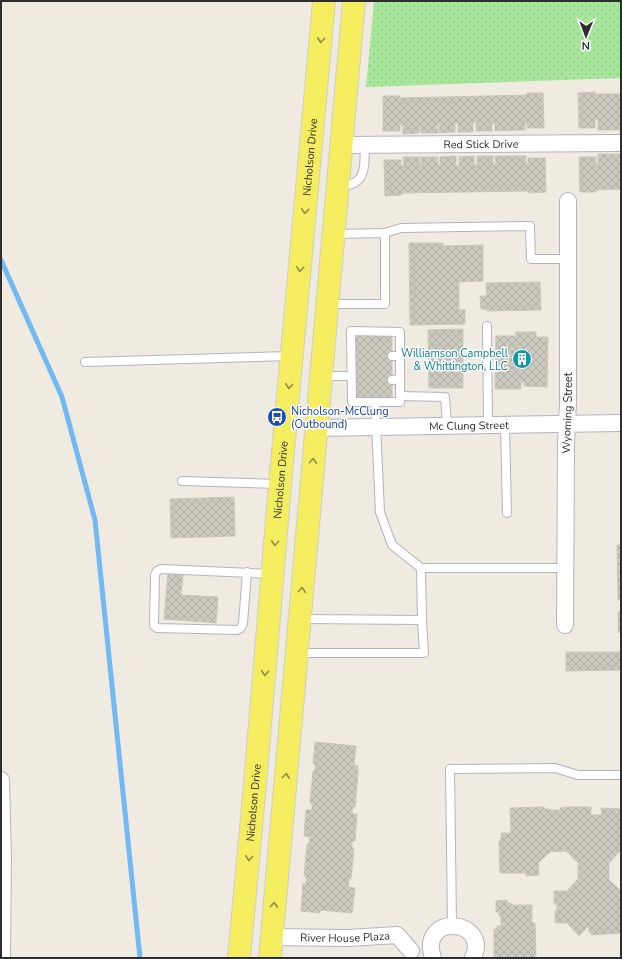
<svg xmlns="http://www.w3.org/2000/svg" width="622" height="959" font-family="'Nunito Sans',sans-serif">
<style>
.grass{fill:url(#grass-dots)}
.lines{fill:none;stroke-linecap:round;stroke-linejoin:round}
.stream{stroke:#72b9f2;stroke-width:5}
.building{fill:url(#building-cross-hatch);stroke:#cbc8b9}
.service-casing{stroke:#b4b4c1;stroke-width:10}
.minor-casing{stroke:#b4b4c1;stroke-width:18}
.primary-casing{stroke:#cdcdcd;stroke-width:24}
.service{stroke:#fff;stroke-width:8}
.minor{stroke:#fff;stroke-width:16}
.primary{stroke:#f5ed60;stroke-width:22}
.oneway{stroke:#928e47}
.labels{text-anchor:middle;stroke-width:3;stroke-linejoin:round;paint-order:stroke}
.street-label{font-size:11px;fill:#2e2e2e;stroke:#fff}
.culture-label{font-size:11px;fill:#0d838f;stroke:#fff;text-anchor:end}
.transit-label{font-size:11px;fill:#164399;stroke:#fff;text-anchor:start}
</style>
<defs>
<pattern id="grass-dots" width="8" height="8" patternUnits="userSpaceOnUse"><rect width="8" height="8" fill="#a8e69c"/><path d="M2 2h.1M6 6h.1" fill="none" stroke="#91c687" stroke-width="1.8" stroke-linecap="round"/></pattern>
<pattern id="building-cross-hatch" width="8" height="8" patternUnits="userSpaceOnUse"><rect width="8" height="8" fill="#cbc9be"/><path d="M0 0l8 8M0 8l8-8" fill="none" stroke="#afada4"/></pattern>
</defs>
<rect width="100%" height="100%" fill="#efebe0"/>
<!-- grass -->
<polygon class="grass" points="374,1 621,1 621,78 366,87"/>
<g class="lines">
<!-- stream -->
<polyline class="stream" points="1,260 62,397 95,520 140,958"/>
</g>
<!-- building -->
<g class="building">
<polygon points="595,92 595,94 621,94 621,130 598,130 598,119 595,119 595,128 579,128 578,93"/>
<polygon points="527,93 543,93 544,128 527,128 527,122 525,122 525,130 495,131 495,123 492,123 492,131 476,131 476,122 473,123 473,132 458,132 458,123 455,123 455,132 439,133 439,124 437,124 438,133 421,133 420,125 419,125 419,133 403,134 403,125 400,125 400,131 383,131 383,96 400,96 399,98 527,95"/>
<polygon points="598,154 621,154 621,189 596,190 596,192 580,192 579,157 596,157 596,165 598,165"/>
<polygon points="456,156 456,166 459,166 459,157 474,156 474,165 477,165 477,156 493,156 493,165 496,165 495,156 526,156 526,164 528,164 528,158 545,158 546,192 529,193 529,191 402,193 402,195 385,196 384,160 401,160 401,166 404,166 403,157 420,157 420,165 422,165 421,157 438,157 438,166 440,165 440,157"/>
<polygon points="409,243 443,243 443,246 483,245 483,281 459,282 459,310 465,310 465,324 410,325"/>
<polygon points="540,282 541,310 487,311 487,309 481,309 480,296 487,296 486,283"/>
<polygon points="463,329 463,388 429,388 428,330"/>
<polygon points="516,332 536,332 536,337 548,337 547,387 524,386 524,382 521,382 521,389 495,389 496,336 516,336"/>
<polygon points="353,336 392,336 392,399 354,399"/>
<polygon points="234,497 235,536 171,538 170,499"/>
<polygon points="617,545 621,545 621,600 618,600"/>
<polygon points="168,574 183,575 181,595 218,597 216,623 164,619"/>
<rect x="618" y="612" width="3" height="20"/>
<polygon points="566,652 621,652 621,670 566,671"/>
<polygon points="315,742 356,746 354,765 358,766 358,775 355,807 353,807 352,814 357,814 355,841 352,841 352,848 354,848 351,879 349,879 348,887 355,888 352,913 321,910 320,913 301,911 303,883 306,884 306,876 304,876 307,844 309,844 310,837 304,836 306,810 312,810 312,803 310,803 313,771 315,771 315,764 313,764"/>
<polygon points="544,807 545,809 550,809 550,810 560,810 560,808 567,807 591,807 591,815 602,815 601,808 621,809 621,850 609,863 609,880 621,891 621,933 591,935 591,932 589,932 589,927 587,927 579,936 567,923 555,923 555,911 557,911 557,904 554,904 554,891 567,891 578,879 578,863 566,851 550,852 538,863 539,875 526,876 526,873 500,873 499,841 501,841 501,833 511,833 510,808"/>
<polygon points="507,900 507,903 511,903 511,905 532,905 532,923 535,923 536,958 494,958 494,929 497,929 497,926 501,926 501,916 499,916 499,912 496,912 496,901"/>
</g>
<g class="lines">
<defs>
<g id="service">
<path d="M338 186C343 186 349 186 354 183 367 177 364 157 365 145"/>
<polyline points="385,233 401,228 530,226 531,259 568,259"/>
<polyline points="328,304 385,304 385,233 334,234"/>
<polyline points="487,326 488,425"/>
<polyline points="392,356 400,356"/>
<polyline points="85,362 290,356"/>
<polyline points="322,376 351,376"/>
<polyline points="392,380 400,379"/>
<polyline points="400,396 445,397 447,425"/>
<polyline points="375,402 400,402 400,332 351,331 352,402 375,402 380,512 392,545 421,568 422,620"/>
<polyline points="505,425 507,513"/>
<polyline points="182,481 279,484"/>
<polyline points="421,568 565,568"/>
<polyline points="247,572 243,623 241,628 237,630 157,628 154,626 155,575 157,571 161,569 272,574"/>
<polyline points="298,653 424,653 422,620 301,619"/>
<polyline points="452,925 450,769 555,768 578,775 621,775"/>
</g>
<g id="minor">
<path id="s1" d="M340 145 621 143"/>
<path id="s2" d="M316 428 621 423"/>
<path id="s3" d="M565 625 566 444 568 402V201"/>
<polyline points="1,780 3,858 2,958"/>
<path id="s4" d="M271 937 348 938 397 935 411 951"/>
<path d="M433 958C418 912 491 919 473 958"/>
</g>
<g id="primary">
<path id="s5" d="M239 958 255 784 280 484 324 1"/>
<polyline points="270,958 354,1"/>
</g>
</defs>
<!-- service casing -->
<use href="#service" class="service-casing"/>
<!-- minor casing -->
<use href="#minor" class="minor-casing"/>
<!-- primary casing -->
<use href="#primary" class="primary-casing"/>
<!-- service -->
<use href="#service" class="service"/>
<!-- minor -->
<use href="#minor" class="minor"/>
<!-- primary -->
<use href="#primary" class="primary"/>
</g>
<!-- one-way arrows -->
<defs><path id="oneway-chevron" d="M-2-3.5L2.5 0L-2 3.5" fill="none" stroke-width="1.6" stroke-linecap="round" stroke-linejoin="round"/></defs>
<g class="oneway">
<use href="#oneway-chevron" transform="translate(321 40) rotate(95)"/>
<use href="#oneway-chevron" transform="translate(305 211) rotate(96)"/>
<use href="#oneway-chevron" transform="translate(300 269) rotate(96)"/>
<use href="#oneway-chevron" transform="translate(289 386) rotate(95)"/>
<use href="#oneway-chevron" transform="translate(313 461) rotate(-85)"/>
<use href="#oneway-chevron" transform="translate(275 543) rotate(95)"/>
<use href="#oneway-chevron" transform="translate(302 590) rotate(-85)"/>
<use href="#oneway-chevron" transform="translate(265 673) rotate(95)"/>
<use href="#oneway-chevron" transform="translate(286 776) rotate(-85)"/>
<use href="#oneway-chevron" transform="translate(249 858) rotate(95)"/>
<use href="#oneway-chevron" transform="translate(274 905) rotate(-85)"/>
</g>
<!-- icons -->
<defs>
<symbol id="building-disc" viewBox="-11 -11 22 22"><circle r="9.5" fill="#0f9aa8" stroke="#fff"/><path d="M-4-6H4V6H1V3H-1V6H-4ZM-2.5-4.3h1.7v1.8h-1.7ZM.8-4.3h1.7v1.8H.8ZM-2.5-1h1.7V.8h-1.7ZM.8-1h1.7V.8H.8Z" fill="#fff"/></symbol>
<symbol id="bus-disc" viewBox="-11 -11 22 22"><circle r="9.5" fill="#1a4fb4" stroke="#fff"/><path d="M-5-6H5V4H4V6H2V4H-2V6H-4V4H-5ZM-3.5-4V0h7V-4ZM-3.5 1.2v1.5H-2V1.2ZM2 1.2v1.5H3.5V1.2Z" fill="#fff"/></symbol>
</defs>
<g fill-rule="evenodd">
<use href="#building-disc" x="511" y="348" width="22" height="22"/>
<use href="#bus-disc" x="266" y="406" width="22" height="22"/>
</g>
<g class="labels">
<!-- street labels -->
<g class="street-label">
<text dy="4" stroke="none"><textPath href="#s1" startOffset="141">Red Stick Drive</textPath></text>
<text dy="4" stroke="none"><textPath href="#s5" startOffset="804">Nicholson Drive</textPath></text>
<text dy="4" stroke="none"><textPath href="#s3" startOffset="212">Wyoming Street</textPath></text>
<text dy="4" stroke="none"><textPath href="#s2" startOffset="153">Mc Clung Street</textPath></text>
<text dy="4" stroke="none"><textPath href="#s5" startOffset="480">Nicholson Drive</textPath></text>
<text dy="4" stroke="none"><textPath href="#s5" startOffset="156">Nicholson Drive</textPath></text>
<text dy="4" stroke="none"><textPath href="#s4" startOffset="74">River House Plaza</textPath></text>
</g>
<!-- culture labels -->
<g class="culture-label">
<text x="508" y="357">Williamson Campbell<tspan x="508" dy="13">&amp; Whittington, LLC</tspan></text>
</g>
<!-- transit labels -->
<g class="transit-label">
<text x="291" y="415">Nicholson-McClung<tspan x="291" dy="13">(Outbound)</tspan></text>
</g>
</g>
<!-- border -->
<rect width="622" height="959" fill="none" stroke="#2e2e2e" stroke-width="4"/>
<!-- north arrow -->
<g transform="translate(586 36) rotate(181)" stroke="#ffffff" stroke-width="3" paint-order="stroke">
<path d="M0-3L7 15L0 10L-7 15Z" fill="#2e2e2e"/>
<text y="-6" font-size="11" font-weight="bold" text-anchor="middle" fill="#2e2e2e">N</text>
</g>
</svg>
